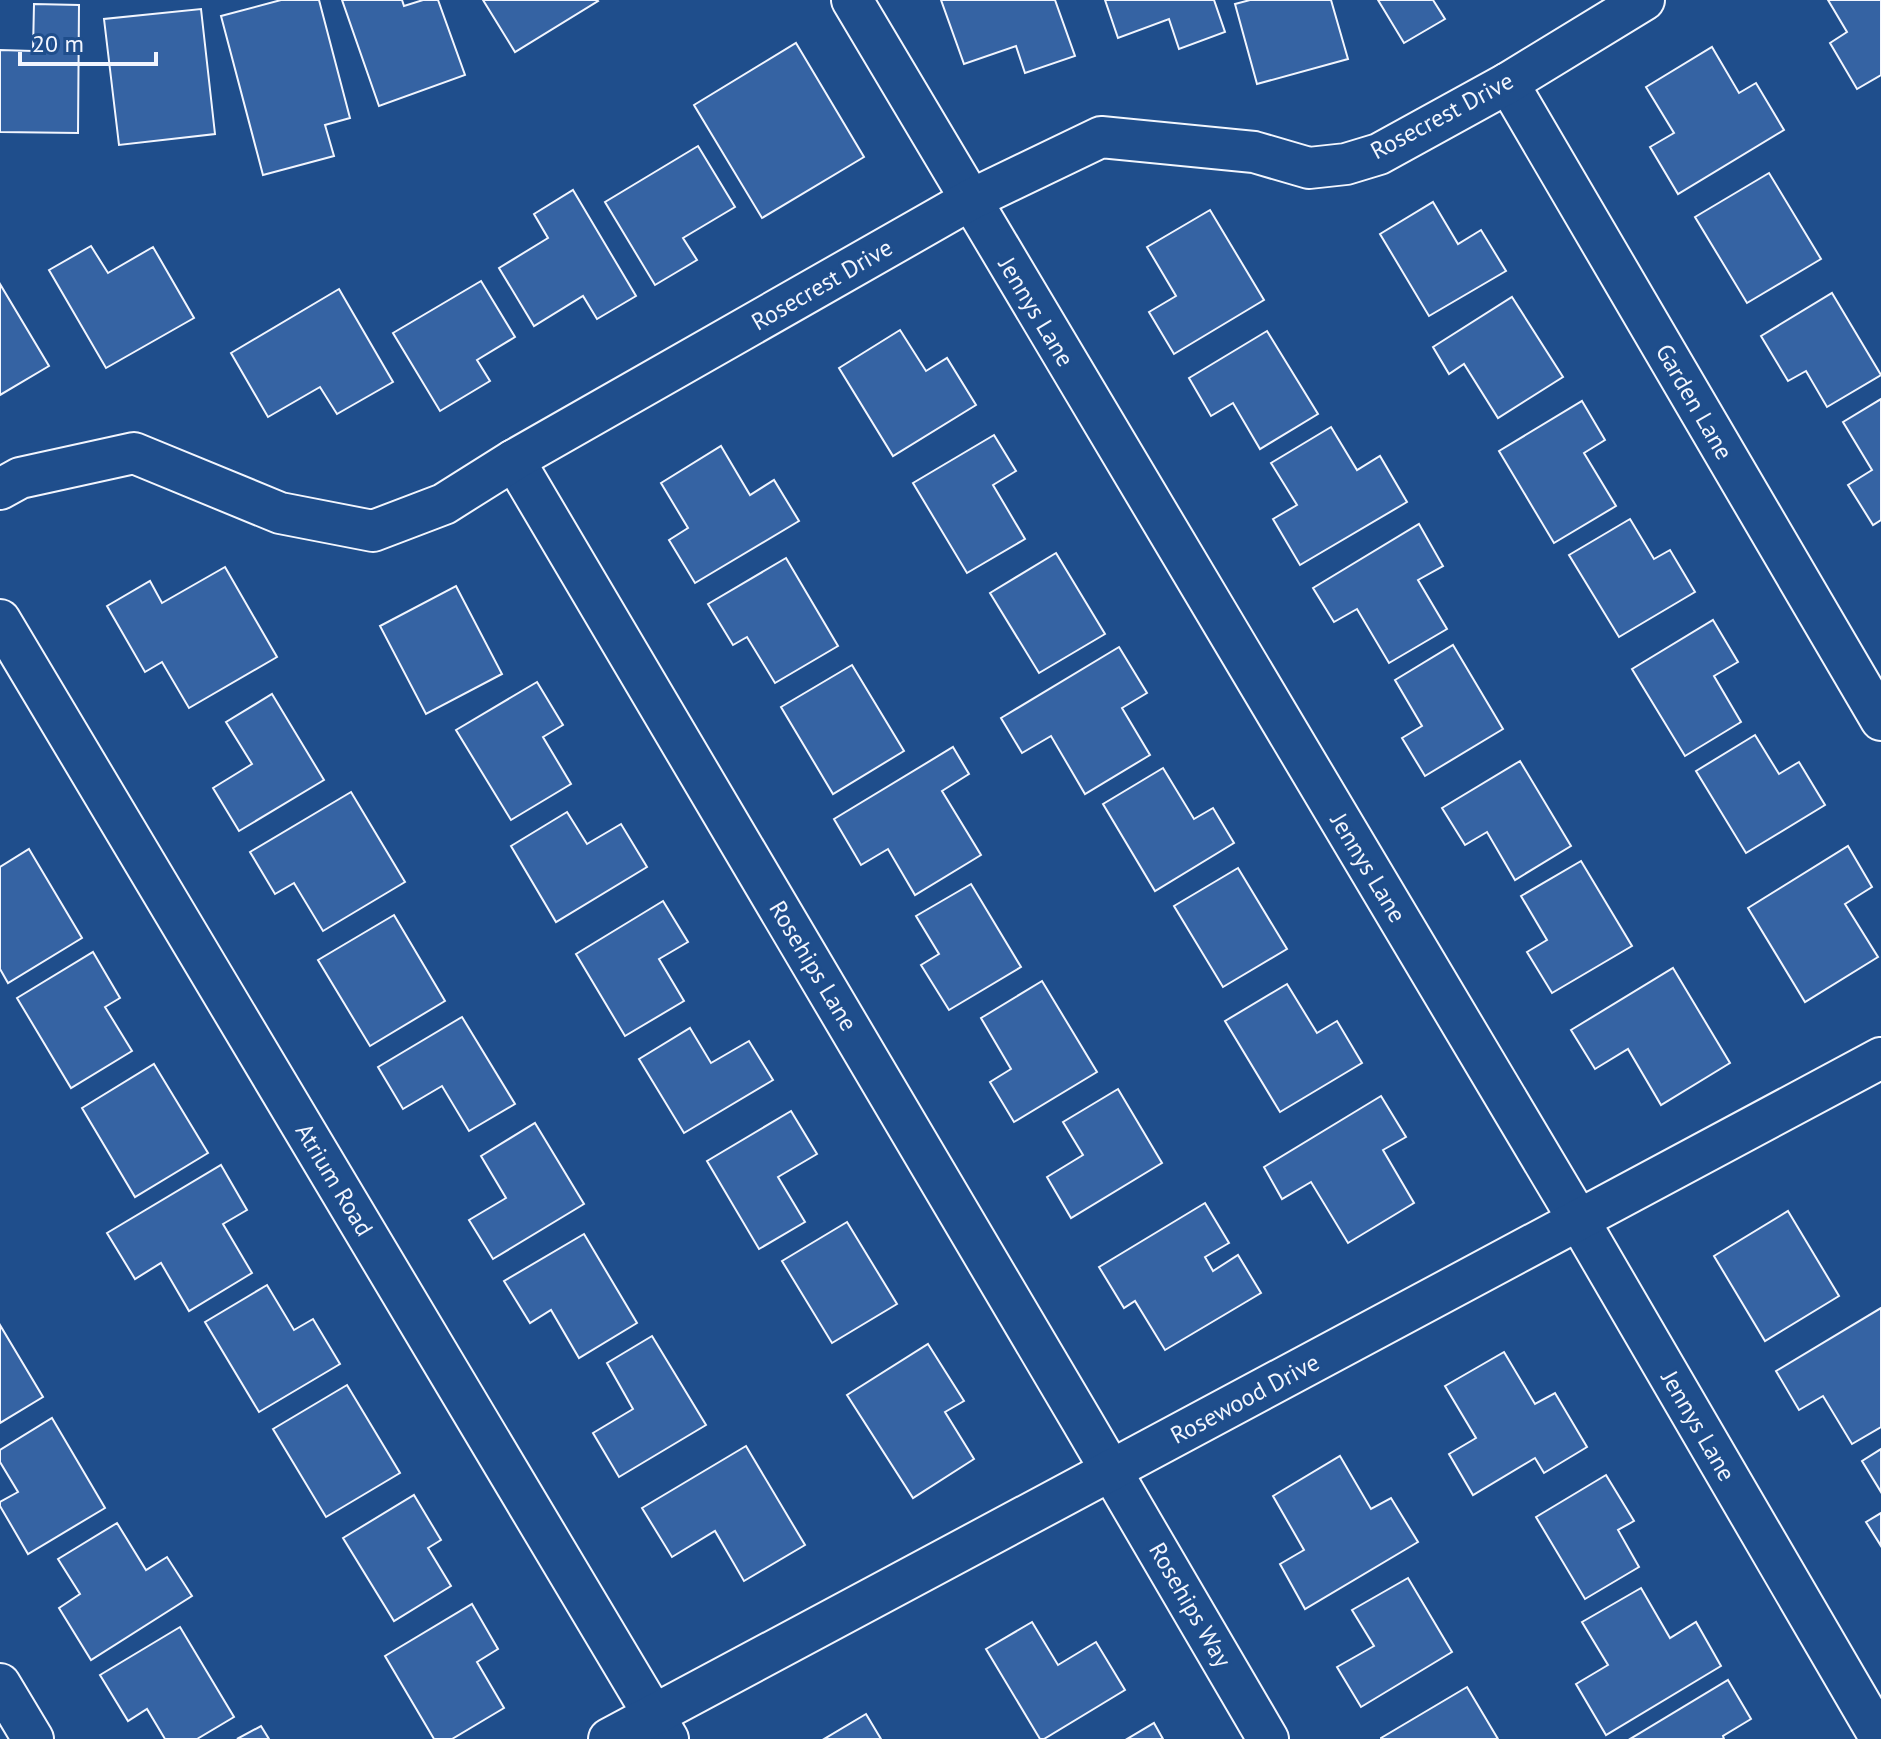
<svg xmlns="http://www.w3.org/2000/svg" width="1881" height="1739" font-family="'PT Sans',sans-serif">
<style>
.building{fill:#3563a3;stroke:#f2f6ff;stroke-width:2}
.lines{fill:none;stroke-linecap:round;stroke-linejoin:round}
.minor-casing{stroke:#f2f6ff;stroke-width:44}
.minor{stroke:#1f4e8c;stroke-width:40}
.labels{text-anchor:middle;stroke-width:6;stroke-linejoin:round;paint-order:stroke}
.street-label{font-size:24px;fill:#f2f6ff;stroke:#1f4e8c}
</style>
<rect width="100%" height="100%" fill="#1f4e8c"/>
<!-- building -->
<g class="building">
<polygon points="281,0 319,0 350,118 325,125 334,156 263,175 221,16"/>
<polygon points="342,0 402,0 404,6 423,0 438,0 465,75 379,106"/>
<polygon points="483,0 597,0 598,1 515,52"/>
<polygon points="941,0 1055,0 1075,56 1025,73 1016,46 964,64"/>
<polygon points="1105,0 1214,0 1225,32 1179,49 1169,19 1118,38"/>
<polygon points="1250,0 1331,0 1348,59 1257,84 1235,4"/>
<polygon points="1378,0 1433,0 1445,19 1404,43"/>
<polygon points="1828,0 1881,0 1881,75 1857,89 1830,43 1847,32"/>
<polygon points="34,4 79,5 78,133 0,132 0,50 33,51"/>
<polygon points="201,9 215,134 119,145 104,19"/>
<polygon points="796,43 864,157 762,218 694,105"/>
<polygon points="1712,47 1739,93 1756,83 1784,130 1678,194 1650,147 1674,133 1646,87"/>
<polygon points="698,146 735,207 683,238 697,260 655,285 605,202"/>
<polygon points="1769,173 1821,259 1747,303 1695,217"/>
<polygon points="573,190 636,296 597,319 583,296 534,326 499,268 548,238 534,214"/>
<polygon points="1433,202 1458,244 1481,230 1506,271 1429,316 1380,234"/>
<polygon points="1210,210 1264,300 1174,354 1149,312 1176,296 1147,247"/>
<polygon points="91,246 108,273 153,247 194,318 106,368 49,270"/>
<polygon points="481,281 515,337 477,360 490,381 440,411 393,333"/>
<polygon points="0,284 49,366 0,395"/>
<polygon points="339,289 393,382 337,414 320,387 268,417 231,353"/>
<polygon points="1832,293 1881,375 1827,407 1806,371 1788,381 1761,336"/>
<polygon points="1512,297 1563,377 1498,418 1464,364 1449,374 1433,347"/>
<polygon points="900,330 926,371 947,358 976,405 893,456 839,368"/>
<polygon points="1267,331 1318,414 1260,449 1233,403 1211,416 1189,378"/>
<polygon points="1881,399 1881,520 1873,525 1848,485 1872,470 1843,422"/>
<polygon points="1582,401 1605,440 1584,453 1616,506 1554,543 1499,451"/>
<polygon points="1331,427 1357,470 1380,456 1407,502 1300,565 1273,519 1297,505 1271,463"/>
<polygon points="994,435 1016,471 993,485 1025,539 967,573 913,483"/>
<polygon points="721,446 750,495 774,480 799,521 695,583 669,540 688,528 661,483"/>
<polygon points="1630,519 1654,559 1670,550 1695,592 1619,637 1569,555"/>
<polygon points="1419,524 1443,566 1418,580 1447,629 1389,663 1357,609 1334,622 1313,588"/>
<polygon points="1056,553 1105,634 1039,673 990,593"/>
<polygon points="786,558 838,646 775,683 747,637 733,645 708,604"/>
<polygon points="225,567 277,657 189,708 162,662 145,672 107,606 150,581 162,603"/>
<polygon points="456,586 502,674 426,714 380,626"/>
<polygon points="1713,620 1738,662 1714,676 1741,722 1685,756 1632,669"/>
<polygon points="1453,645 1503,729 1425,776 1402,738 1422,726 1395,680"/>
<polygon points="1119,647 1147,693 1122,708 1150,755 1085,794 1051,736 1022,753 1001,718"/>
<polygon points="852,665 904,751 833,794 781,707"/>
<polygon points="537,682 563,725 543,737 571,784 511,820 456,730"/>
<polygon points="272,694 324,780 239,831 213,788 252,764 226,722"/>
<polygon points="1755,735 1779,774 1799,762 1825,805 1746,853 1696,771"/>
<polygon points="953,747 969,774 942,791 981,855 915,895 888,849 861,865 834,819"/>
<polygon points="1520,761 1571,846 1515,880 1487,832 1465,845 1442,808"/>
<polygon points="1163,768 1194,819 1213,808 1234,843 1155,891 1103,804"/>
<polygon points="351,792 405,882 323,931 294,883 275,894 250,852"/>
<polygon points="567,812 587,844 621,824 647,867 556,922 511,846"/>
<polygon points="1848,846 1872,887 1845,904 1878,957 1805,1002 1748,908"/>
<polygon points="29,849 82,938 8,983 0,969 0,867"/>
<polygon points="1581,861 1632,946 1552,993 1527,952 1547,940 1521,896"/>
<polygon points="1238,868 1287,949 1223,987 1174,906"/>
<polygon points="971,884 1021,967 949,1010 921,965 939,954 916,916"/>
<polygon points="663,901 688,942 659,959 684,1001 625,1036 576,954"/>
<polygon points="394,915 445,1001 370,1046 318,960"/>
<polygon points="93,952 120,998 105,1007 132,1051 71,1088 17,998"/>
<polygon points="1673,968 1730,1063 1661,1105 1628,1049 1595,1069 1571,1030"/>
<polygon points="1042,981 1097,1072 1014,1122 990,1082 1011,1069 981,1018"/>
<polygon points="1287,984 1317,1033 1337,1021 1362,1063 1280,1112 1225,1021"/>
<polygon points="462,1017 515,1104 469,1131 442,1086 403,1109 378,1067"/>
<polygon points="690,1028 711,1063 749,1041 773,1080 684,1133 639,1059"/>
<polygon points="154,1064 208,1153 135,1197 82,1108"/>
<polygon points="1118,1089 1162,1163 1071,1218 1047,1177 1083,1155 1063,1122"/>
<polygon points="1381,1096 1406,1137 1383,1150 1414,1203 1348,1243 1311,1182 1282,1199 1264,1167"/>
<polygon points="791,1111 817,1154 778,1177 805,1222 759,1249 707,1161"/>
<polygon points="535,1123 584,1204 493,1259 469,1220 506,1198 481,1156"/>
<polygon points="221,1165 247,1210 223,1224 252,1273 189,1311 161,1263 135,1279 107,1233"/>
<polygon points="1205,1203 1229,1243 1205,1257 1213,1271 1238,1255 1261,1293 1165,1350 1135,1301 1124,1308 1099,1267"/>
<polygon points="1788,1211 1839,1296 1765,1341 1714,1256"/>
<polygon points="847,1222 897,1304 832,1343 782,1261"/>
<polygon points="584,1234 637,1323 579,1358 551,1310 530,1323 504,1281"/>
<polygon points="267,1285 294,1330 313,1319 340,1364 259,1412 205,1322"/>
<polygon points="1881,1308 1881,1427 1852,1444 1823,1396 1799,1410 1776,1371"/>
<polygon points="0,1325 43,1397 0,1423"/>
<polygon points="652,1336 706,1425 619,1477 593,1433 633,1409 607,1363"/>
<polygon points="928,1344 964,1401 945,1412 974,1459 913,1498 847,1395"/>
<polygon points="1504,1352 1535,1404 1555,1393 1587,1447 1544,1473 1535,1458 1473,1495 1449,1454 1476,1438 1445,1386"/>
<polygon points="347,1385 400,1473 326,1517 273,1429"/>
<polygon points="52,1418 105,1508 28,1554 0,1506 0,1502 18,1492 0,1462 0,1450"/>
<polygon points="746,1446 805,1545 744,1581 715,1531 672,1557 642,1508"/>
<polygon points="1881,1449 1881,1492 1862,1461"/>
<polygon points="1340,1456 1371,1509 1391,1498 1418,1542 1305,1609 1280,1564 1304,1550 1273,1496"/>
<polygon points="1606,1475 1634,1521 1618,1530 1639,1567 1585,1599 1536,1517"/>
<polygon points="414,1495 441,1540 428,1548 451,1586 394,1621 343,1538"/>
<polygon points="1881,1513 1881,1546 1866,1522"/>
<polygon points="117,1523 146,1570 167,1557 192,1596 91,1660 59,1608 80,1594 58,1559"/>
<polygon points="1408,1578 1452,1652 1361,1707 1337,1667 1374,1646 1352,1610"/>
<polygon points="1641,1588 1670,1638 1696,1622 1721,1666 1606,1735 1576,1684 1608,1665 1582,1622"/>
<polygon points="472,1604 498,1649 477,1662 504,1708 452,1739 434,1739 385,1656"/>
<polygon points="1032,1622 1058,1665 1096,1642 1125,1690 1044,1739 1040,1739 986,1649"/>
<polygon points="180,1627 234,1717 197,1739 165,1739 147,1709 128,1721 100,1675"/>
<polygon points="1728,1680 1751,1719 1723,1736 1724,1739 1630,1739"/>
<polygon points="1467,1687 1498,1739 1381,1739 1381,1738"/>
<polygon points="866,1714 881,1739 824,1739"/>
<polygon points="1154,1723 1163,1739 1127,1739"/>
<polygon points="261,1726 269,1739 237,1739"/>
</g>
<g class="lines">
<defs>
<g id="minor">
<polyline points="852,0 1578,1219 1881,1739"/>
<polyline points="1508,83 1881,720"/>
<polyline points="514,460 1082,1421 1268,1739"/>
<polyline points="0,489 20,478 134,453 280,513 373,531 444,504 514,460 970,200 1101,137 1254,152 1309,168 1346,164 1379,154 1508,83 1644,0"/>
<polyline points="0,620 668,1739"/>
<polyline points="0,1684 33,1739"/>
<polyline points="609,1739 1881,1058"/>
</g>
</defs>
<!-- minor casing -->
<use href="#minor" class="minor-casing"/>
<!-- minor -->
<use href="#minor" class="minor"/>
</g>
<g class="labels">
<!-- street labels -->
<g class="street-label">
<text transform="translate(1442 116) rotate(-28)" y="8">Rosecrest Drive</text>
<text transform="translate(822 285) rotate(-30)" y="8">Rosecrest Drive</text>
<text transform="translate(1036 312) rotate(59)" y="8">Jennys Lane</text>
<text transform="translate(1694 402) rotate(60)" y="8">Garden Lane</text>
<text transform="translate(1368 868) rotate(59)" y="8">Jennys Lane</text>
<text transform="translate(813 966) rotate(59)" y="8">Rosehips Lane</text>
<text transform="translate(334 1180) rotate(59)" y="8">Atrium Road</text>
<text transform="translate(1245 1399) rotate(-28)" y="8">Rosewood Drive</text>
<text transform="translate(1698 1426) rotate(60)" y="8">Jennys Lane</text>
<text transform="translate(1190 1605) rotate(60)" y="8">Rosehips Way</text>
</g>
</g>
<!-- scale -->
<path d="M20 52v12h136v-12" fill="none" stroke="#f2f6ff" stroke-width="4"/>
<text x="32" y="52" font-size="24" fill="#f2f6ff" stroke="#1f4e8c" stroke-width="6" paint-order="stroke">20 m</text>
</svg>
